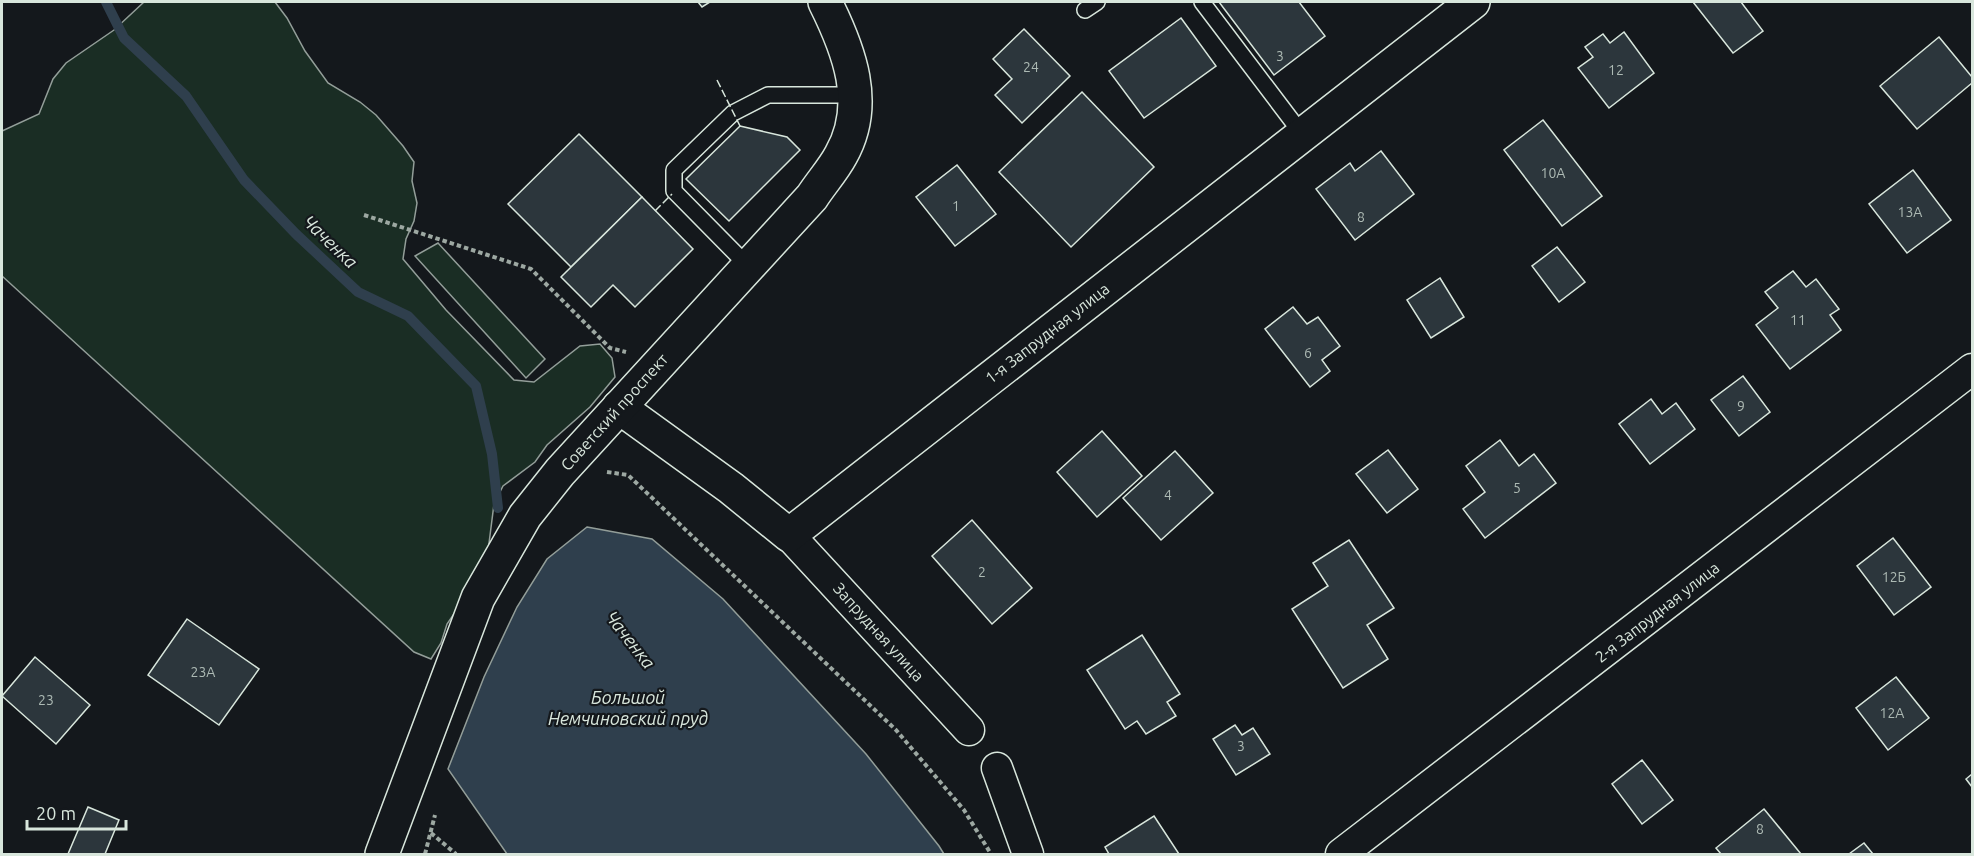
<svg xmlns="http://www.w3.org/2000/svg" width="1974" height="856" font-family="Ubuntu,sans-serif">
<style>
.green{fill:#1a2d24;stroke:#939e99;stroke-width:1.5}
.water{fill:#2f3f4d;stroke:#939e99;stroke-width:1.5}
.lines{fill:none;stroke-linecap:round;stroke-linejoin:round}
.stream{stroke:#2f3f4d;stroke-width:10}
.building{fill:#2c363c;stroke:#d8e6dc;stroke-width:1.5}
.service-casing{stroke:#d8e6dc;stroke-width:18}
.minor-casing{stroke:#d8e6dc;stroke-width:33}
.tertiary-casing{stroke:#d8e6dc;stroke-width:36}
.path{stroke:#9da8a2;stroke-width:4;stroke-dasharray:4.5 3;stroke-linecap:butt}
.service{stroke:#14181c;stroke-width:15}
.minor{stroke:#14181c;stroke-width:30}
.tertiary{stroke:#14181c;stroke-width:33}
.fence{stroke:#d8e6dc;stroke-width:1.5;stroke-dasharray:8 3;stroke-linecap:butt}
.labels{text-anchor:middle;stroke-width:4.5;stroke-linejoin:round;paint-order:stroke}
.number-label{font-size:14px;fill:#adbab4}
.street-label{font-size:16px;fill:#d8e6dc;stroke:#14181c}
.water-label{font-size:18px;font-style:italic;fill:#d8e6dc;stroke:#14181c}
</style>
<rect width="100%" height="100%" fill="#14181c"/>
<!-- green -->
<g class="green">
<polygon points="144,2 275,2 287,18 305,51 328,83 360,102 376,115 403,146 414,162 412,181 417,203 414,221 406,239 403,259 446,310 514,380 534,382 580,346 600,344 612,358 615,377 590,407 547,445 535,462 503,486 494,504 488,551 458,608 447,624 441,643 431,659 414,652 2,276 2,131 39,114 53,79 66,63 114,30"/>
<polygon points="438,243 545,359 526,378 415,256"/>
</g>
<!-- water -->
<polygon class="water" points="587,527 652,539 723,599 866,754 939,846 944,854 507,854 448,769 484,677 517,607 547,559"/>
<g class="lines">
<!-- stream -->
<polyline class="stream" points="106,2 124,38 186,96 244,180 296,234 358,292 408,316 476,386 492,454 498,508"/>
</g>
<!-- building -->
<g class="building">
<polygon points="698,2 710,2 702,7"/>
<polygon points="1219,2 1299,2 1325,36 1274,75"/>
<polygon points="1693,2 1741,2 1763,31 1733,53"/>
<polygon points="1181,18 1216,66 1144,118 1109,71"/>
<polygon points="1024,29 1070,76 1022,123 995,95 1012,79 993,59"/>
<polygon points="1624,32 1654,73 1609,108 1578,68 1593,57 1585,47 1603,34 1610,43"/>
<polygon points="1939,37 1972,77 1972,83 1917,129 1880,86"/>
<polygon points="1082,92 1154,167 1071,247 999,172"/>
<polygon points="1543,120 1602,196 1562,226 1504,150"/>
<polygon points="740,126 787,137 800,150 729,221 686,179"/>
<polygon points="579,134 642,197 571,267 508,204"/>
<polygon points="1381,151 1414,194 1355,240 1316,189 1350,163 1355,171"/>
<polygon points="957,165 996,214 955,246 916,197"/>
<polygon points="1913,170 1951,220 1907,253 1869,204"/>
<polygon points="642,197 693,249 635,307 613,285 591,307 561,277"/>
<polygon points="1557,247 1585,282 1559,302 1532,266"/>
<polygon points="1793,271 1806,287 1816,279 1839,309 1830,315 1841,330 1790,369 1756,325 1778,308 1765,292"/>
<polygon points="1440,278 1464,317 1431,338 1407,300"/>
<polygon points="1293,307 1307,324 1318,317 1340,346 1322,360 1330,371 1310,387 1265,329"/>
<polygon points="1743,376 1770,412 1739,436 1711,400"/>
<polygon points="1651,399 1662,414 1676,403 1695,429 1650,464 1619,424"/>
<polygon points="1102,431 1142,476 1097,517 1057,472"/>
<polygon points="1500,440 1519,466 1534,454 1556,483 1485,538 1463,509 1485,492 1466,466"/>
<polygon points="1388,450 1418,489 1387,513 1356,474"/>
<polygon points="1175,451 1213,493 1161,540 1123,498"/>
<polygon points="972,520 1032,588 992,624 932,556"/>
<polygon points="1893,538 1931,587 1894,615 1857,566"/>
<polygon points="1349,540 1394,608 1367,625 1388,659 1343,688 1292,609 1328,586 1313,563"/>
<polygon points="187,619 259,669 219,725 148,675"/>
<polygon points="1142,635 1180,694 1167,702 1176,716 1146,734 1137,721 1125,729 1087,670"/>
<polygon points="35,657 90,705 56,744 2,696"/>
<polygon points="1896,677 1929,718 1888,750 1856,708"/>
<polygon points="1235,725 1242,735 1253,728 1270,754 1236,775 1213,739"/>
<polygon points="1642,760 1673,800 1642,824 1612,784"/>
<polygon points="1972,774 1972,787 1966,779"/>
<polygon points="88,807 119,820 105,854 68,854"/>
<polygon points="1764,809 1801,854 1721,854 1716,848"/>
<polygon points="1154,816 1179,854 1109,854 1105,847"/>
<polygon points="1864,843 1873,854 1849,854"/>
</g>
<g class="lines">
<defs>
<g id="service">
<polyline points="1202,2 1302,134"/>
<polyline points="1085,10 1097,2"/>
<polyline points="748,266 674,191 674,170 733,113 768,95 854,95"/>
</g>
<g id="minor">
<polyline points="789,535 969,730"/>
<polyline points="997,768 1028,854"/>
<polyline points="1341,854 1972,369"/>
</g>
<g id="tertiary">
<polyline points="619,407 731,488 789,535 1473,2"/>
<path d="M382 854 478 598 525 516 560 472 812 197C821 183 833 170 841 155 870 104 849 50 825 2"/>
</g>
</defs>
<!-- service casing -->
<use href="#service" class="service-casing"/>
<!-- minor casing -->
<use href="#minor" class="minor-casing"/>
<!-- tertiary casing -->
<use href="#tertiary" class="tertiary-casing"/>
<!-- path -->
<g class="path">
<polyline points="364,215 531,269 610,348 626,352"/>
<polyline points="607,472 628,475 896,730 964,810 991,854"/>
<polyline points="431,833 456,854"/>
<polyline points="425,854 435,815"/>
</g>
<!-- service -->
<use href="#service" class="service"/>
<!-- minor -->
<use href="#minor" class="minor"/>
<!-- tertiary -->
<use href="#tertiary" class="tertiary"/>
<!-- fence -->
<g class="fence">
<polyline points="717,80 740,126"/>
<polyline points="655,211 672,194"/>
</g>
</g>
<g class="labels">
<!-- number labels -->
<g class="number-label">
<text x="1280" y="61">3</text>
<text x="1031" y="72">24</text>
<text x="1616" y="75">12</text>
<text x="1553" y="178">10А</text>
<text x="956" y="211">1</text>
<text x="1910" y="217">13А</text>
<text x="1361" y="222">8</text>
<text x="1798" y="325">11</text>
<text x="1308" y="358">6</text>
<text x="1741" y="411">9</text>
<text x="1517" y="493">5</text>
<text x="1168" y="500">4</text>
<text x="982" y="577">2</text>
<text x="1894" y="582">12Б</text>
<text x="203" y="677">23А</text>
<text x="46" y="705">23</text>
<text x="1892" y="718">12А</text>
<text x="1241" y="751">3</text>
<text x="1760" y="834">8</text>
</g>
<!-- street labels -->
<g class="street-label">
<text transform="translate(1047 333) rotate(-38)" y="6">1-я Запрудная улица</text>
<text transform="translate(614 412) rotate(-48)" y="6">Советский проспект</text>
<text transform="translate(1657 612) rotate(-38)" y="6">2-я Запрудная улица</text>
<text transform="translate(879 632) rotate(48)" y="6">Запрудная улица</text>
</g>
<!-- water labels -->
<g class="water-label">
<text transform="translate(330 242) rotate(44)" y="6">Чаченка</text>
<text transform="translate(630 640) rotate(52)" y="6">Чаченка</text>
<text x="628" y="704">Большой<tspan x="628" dy="21">Немчиновский пруд</tspan></text>
</g>
</g>
<!-- border -->
<rect width="1974" height="856" fill="none" stroke="#d8e6dc" stroke-width="6"/>
<!-- scale -->
<path d="M27 820v9h99v-9" fill="none" stroke="#d8e6dc" stroke-width="3"/>
<text x="36" y="820" font-size="18" fill="#d8e6dc" stroke="#14181c" stroke-width="4.5" paint-order="stroke">20 m</text>
</svg>
